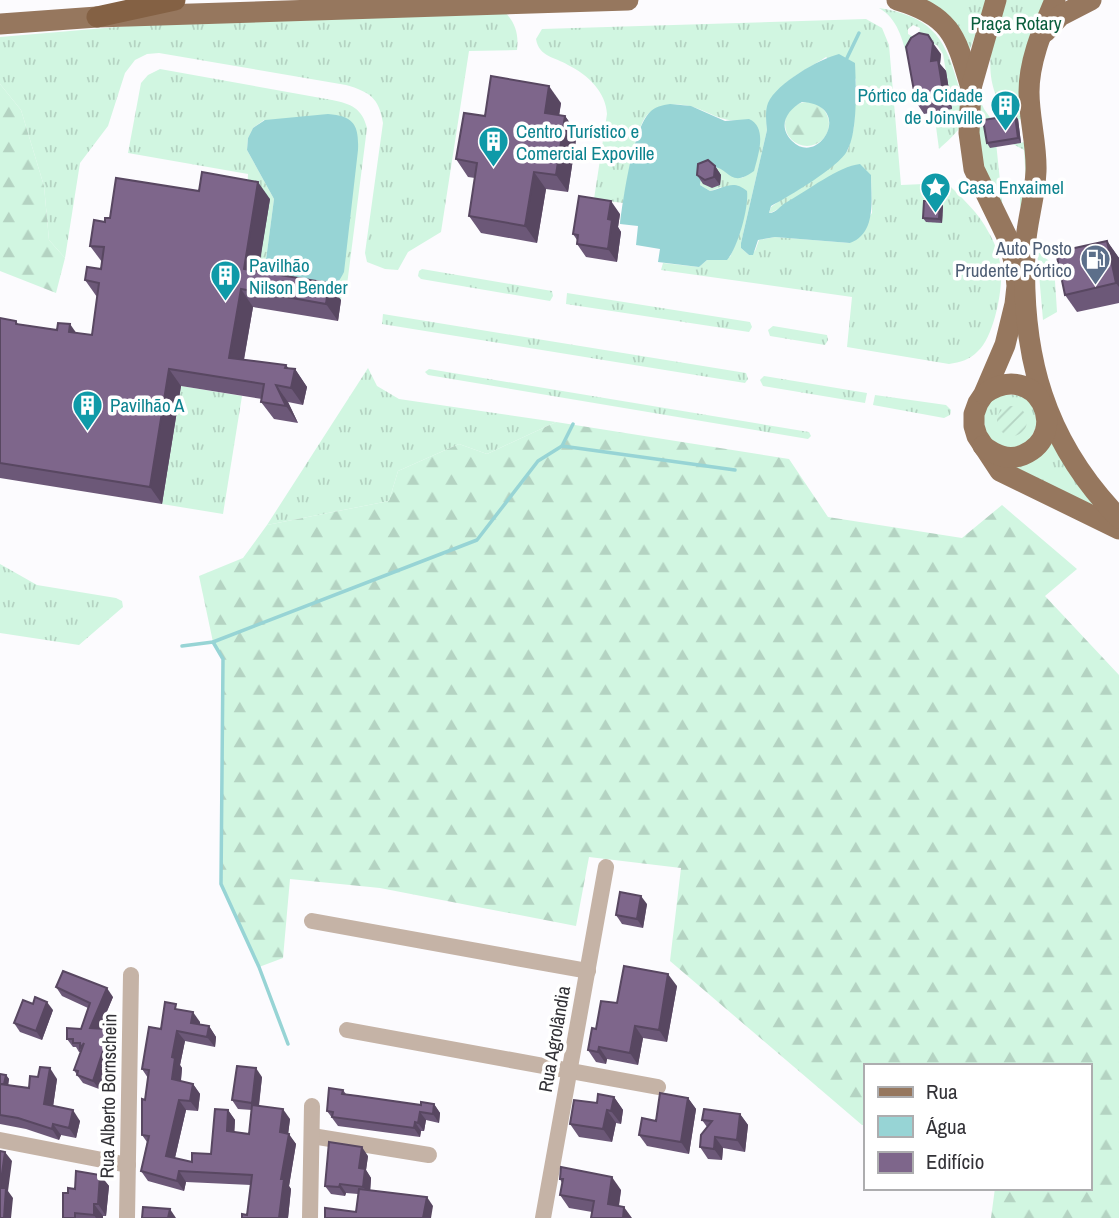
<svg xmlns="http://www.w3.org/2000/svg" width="1119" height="1218" font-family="'Archivo Narrow',sans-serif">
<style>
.grass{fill:url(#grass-tufts);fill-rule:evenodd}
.forest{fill:url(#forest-firs)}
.garden{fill:url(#garden-furrows)}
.water{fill:#97d4d5;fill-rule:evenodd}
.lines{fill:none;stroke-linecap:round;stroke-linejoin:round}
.stream{stroke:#97d4d5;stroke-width:3.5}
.minor{stroke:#c5b3a6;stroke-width:16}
.primary{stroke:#96775e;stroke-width:21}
.motorway{stroke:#846144;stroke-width:21}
.wall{fill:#6c5878}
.shaded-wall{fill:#584761}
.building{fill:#7e668b;stroke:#584761;stroke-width:2}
.labels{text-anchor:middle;stroke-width:7;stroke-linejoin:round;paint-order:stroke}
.park-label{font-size:19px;fill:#0b5e3d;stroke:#fff}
.culture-label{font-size:19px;fill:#0d838f;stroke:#fff;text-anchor:start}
.service-label{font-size:19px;fill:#4e5e75;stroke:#fff;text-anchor:end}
.street-label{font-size:19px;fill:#333237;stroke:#fff}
</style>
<defs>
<pattern id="grass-tufts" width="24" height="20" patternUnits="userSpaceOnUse" patternTransform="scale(1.75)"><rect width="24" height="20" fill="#d1f6e1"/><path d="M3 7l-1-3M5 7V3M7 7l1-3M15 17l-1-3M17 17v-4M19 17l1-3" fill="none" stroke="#b4d3c2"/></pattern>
<pattern id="forest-firs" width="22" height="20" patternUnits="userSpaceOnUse" patternTransform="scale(1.75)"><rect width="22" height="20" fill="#d1f6e1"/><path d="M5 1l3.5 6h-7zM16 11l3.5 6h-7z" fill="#b4d3c2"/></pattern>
<pattern id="garden-furrows" width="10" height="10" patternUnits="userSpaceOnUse" patternTransform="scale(1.75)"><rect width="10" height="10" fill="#d1f6e1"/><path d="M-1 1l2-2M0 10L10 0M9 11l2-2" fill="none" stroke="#b4d3c2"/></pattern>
</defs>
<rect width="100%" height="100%" fill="#fcfbfe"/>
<!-- grass -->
<g class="grass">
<polygon points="916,0 988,0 969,52"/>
<path d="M1001 0H1047L1030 170 1020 208V193L1026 184 1024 150 1013 144 1025 142 1021 119 1014 120C1008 113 1000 106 997 98 983 66 994 32 1001 0Z"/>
<path d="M879 8C928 16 944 34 957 81 961 93 966 111 961 124 958 133 946 142 939 149L934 112 952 108 943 54 937 45 925 42 919 34 920 28 913 25 908 29V34L915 38 914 56 908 59C902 39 898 19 879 8Z"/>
<path d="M503 10C515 22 519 33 517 50L469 51 441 232 408 252 398 270 385 269 367 262 365 253 383 123C379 98 370 92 346 85L159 53 147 54 135 60 125 73 108 126 80 163 65 258 49 240 44 186 21 110 0 84V37L140 25Z"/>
<path d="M866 19 882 28 889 45 901 185 947 183C962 198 979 213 989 233 996 245 1001 260 1001 274 1002 294 993 338 978 351 970 360 960 362 949 364L847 347 852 297 661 270 663 263 699 267 707 260 730 257 741 230 721 187 710 191 700 185 702 171C718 162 725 173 742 178L753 171 750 120C721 123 717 115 693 107 679 102 657 104 647 115 635 128 627 184 623 203L594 199 607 114C606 92 588 75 568 65 555 57 539 57 536 39L542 29ZM826 57 856 79 854 127 848 150 771 207 769 213C777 212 810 188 821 182 834 176 856 177 871 175L872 213 850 243 775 237 759 240 755 251 749 255 741 248V243L767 130C763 88 795 77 826 57Z"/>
<path d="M160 69 332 100C351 104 362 108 367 128L347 285 342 289 341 300 256 286 247 195 248 174 128 153 141 83 148 75ZM264 120 313 292 264 275 274 199 247 150 248 138 253 128Z"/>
<polygon points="977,94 984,109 994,123 1003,210 978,156"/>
<polygon points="1037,251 1054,265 1057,312 1043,320"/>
<polygon points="422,269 552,291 553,296 550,301 421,279 418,276 419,271"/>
<polygon points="567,293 750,322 752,327 749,332 566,304"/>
<polygon points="383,314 746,373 748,379 745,383 382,324"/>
<polygon points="773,326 827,335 828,340 825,345 770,336 768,330"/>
<polygon points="368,368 377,386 399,399 556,422 487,454 459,444 398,471 389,501 267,525"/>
<polygon points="429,369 809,432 811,436 808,439 428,375 425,372"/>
<polygon points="764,376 867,393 865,403 763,386 760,380"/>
<polygon points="181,386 242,396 223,514 162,504"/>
<polygon points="997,394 1025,395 1040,419 1028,444 1009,450 985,436 983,407"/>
<polygon points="875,395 946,405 951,410 950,415 944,418 873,405"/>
<polygon points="1051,437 1105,515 1009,465"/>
<polygon points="0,564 37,585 116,598 122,601 123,607 79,645 0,633"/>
</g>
<!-- forest -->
<g class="forest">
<polygon points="0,84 21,110 44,186 49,240 65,258 56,293 0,271"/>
<circle cx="807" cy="124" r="22"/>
<polygon points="556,422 789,459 828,517 962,538 1002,505 1077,569 1045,596 1119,675 1119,1218 991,1218 995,1188 1089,1188 1089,1066 865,1066 865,1125 862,1125 670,961 681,868 589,857 576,926 380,888 290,879 283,958 259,967 221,884 223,659 213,642 199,576 243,558 267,525 389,501 398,471 459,444 487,454"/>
</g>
<!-- garden -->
<circle class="garden" cx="1012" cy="421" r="15"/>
<!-- water -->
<g class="water">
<path d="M839 54 855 63C856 86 858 132 847 151 839 167 788 197 771 206L769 213C777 213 779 206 787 202 807 191 839 166 860 164L871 175C871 199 877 233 850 243L775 237 758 240 753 255H749L741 248V243L767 130C766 121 765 111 768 103 777 83 819 59 839 54ZM802 102C855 105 819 168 792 141 777 126 787 110 802 102Z"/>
<path d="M670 104 691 106 725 121 749 119C768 127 758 156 754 171 725 193 729 156 702 171L700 185 710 191C725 188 733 179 747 191 749 207 738 248 727 260H707L699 267 658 262 660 249 636 245 638 226 620 224C623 200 633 128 650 112 655 107 662 105 670 104Z"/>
<path d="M328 114C354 116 359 125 358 150L344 272C340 280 335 289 325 291 315 293 276 279 264 275L274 199 247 150 248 138 253 128 265 120Z"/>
</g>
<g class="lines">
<!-- stream -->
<g class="stream">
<polyline points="847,58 859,33"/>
<polyline points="562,446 735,470"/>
<polyline points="213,642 223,659 221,884 259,967 288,1044"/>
<polyline points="182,646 213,642 477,540 538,461 562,446 573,424"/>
</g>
<!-- minor -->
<g class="minor">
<polyline points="312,921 588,971"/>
<polyline points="347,1030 658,1087"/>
<polyline points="312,1136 429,1155"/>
<polyline points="0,1140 128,1165"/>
<polyline points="127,1218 131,975"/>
<polyline points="310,1218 312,1106"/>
<polyline points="543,1218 606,867"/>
</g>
<!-- primary -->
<g class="primary">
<path d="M897 0C952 16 956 37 971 88"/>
<polyline points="996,0 971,88 969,133 974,169 1009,241 1015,266 1017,286 1015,304 1005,345 984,394 978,403 974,414 974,426 977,436 1000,471 1119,529"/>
<path d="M1055 0C1043 29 1029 60 1029 92 1029 118 1037 145 1036 171 1035 198 1026 224 1025 250 1021 356 1044 441 1119 518"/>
<polyline points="0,24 97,17 628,0"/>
<polyline points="1045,32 1060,16 1091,0"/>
<path d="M983 446C995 455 1008 461 1023 455 1073 434 1036 357 984 394"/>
</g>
<!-- motorway -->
<polyline class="motorway" points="97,17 175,0"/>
</g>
<!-- wall -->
<g class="wall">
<polygon points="941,54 940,64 946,71 952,109 924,114 916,102"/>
<polygon points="561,103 559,115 565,116 577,133 568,192 546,189 537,243 481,233 469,216 475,178 468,177 456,159 485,116"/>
<polygon points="1018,119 1021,143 990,148 987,143"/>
<polygon points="715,166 721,175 720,185 712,188 703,184 697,175"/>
<polygon points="199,191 270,199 258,271 341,300 338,321 253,307 244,360 286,365 288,368 295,369 307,387 303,405 288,402 298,423 274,419 261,402 262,399 181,386 162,504 0,478 0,318 16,321 18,324 92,335 97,297 85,280 101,269 102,262 90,246 105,222 110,218"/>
<polygon points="940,201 943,206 942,223 926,222 923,218"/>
<polygon points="620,214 618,227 621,232 617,262 586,257 577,244 577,240 573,234"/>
<polygon points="1107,241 1119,258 1119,303 1077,312 1065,295"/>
<polygon points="647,904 643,928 622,924 616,915"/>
<polygon points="677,986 667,1042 643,1038 638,1065 607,1059 606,1064 596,1062 588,1050 596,1029 617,1003"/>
<polygon points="56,987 113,997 100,1028 112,1037 111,1054 99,1089 83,1083 77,1075 74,1070 81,1052 79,1052 76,1047 73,1047 67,1039 81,1029 88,1008 62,996"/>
<polygon points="53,1010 42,1040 20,1032 14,1023"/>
<polygon points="180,1010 200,1022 200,1025 209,1026 216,1037 215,1047 185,1041 180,1065 182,1068 181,1081 193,1084 200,1094 198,1111 186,1110 175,1158 192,1162 211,1154 228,1110 235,1120 234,1132 249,1134 252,1110 238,1109 232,1100 262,1077 259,1106 290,1119 288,1134 296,1144 289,1186 291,1189 288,1218 242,1218 247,1215 251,1185 186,1182 184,1191 148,1181 141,1171 147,1142 142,1135 148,1078 142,1069"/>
<polygon points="0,1074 6,1075 9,1079 8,1085 29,1088 57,1079 53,1106 80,1121 76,1138 61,1135 59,1140 26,1129 0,1124"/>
<polygon points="343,1090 346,1094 421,1105 434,1104 440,1113 439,1123 426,1120 424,1131 421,1131 420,1137 338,1126 327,1111"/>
<polygon points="614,1097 623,1110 621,1124 616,1123 612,1142 579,1137 570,1124 597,1103"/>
<polygon points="688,1098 696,1109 689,1154 647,1146 639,1135 656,1121"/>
<polygon points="740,1114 748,1125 745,1152 723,1148 722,1160 708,1159 700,1147 707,1127 702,1120"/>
<polygon points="368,1156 366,1170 371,1178 370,1190 433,1206 356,1212 358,1194 346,1193 345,1196 331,1194 325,1186"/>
<polygon points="100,1175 109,1186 106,1216 103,1216 103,1218 63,1218 68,1193"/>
<polygon points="560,1179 621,1190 619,1206 592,1212 569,1208 560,1195 562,1183"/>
</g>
<!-- shaded-wall -->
<g class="shaded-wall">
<polygon points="933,43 941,54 940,64 946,71 952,109 944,97 931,61"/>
<polygon points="549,86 561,103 557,130 545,113"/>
<polygon points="1015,115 1018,119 1021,143 1018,138"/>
<polygon points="565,116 577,133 568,192 556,175"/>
<polygon points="715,166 721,175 720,185 714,177"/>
<polygon points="534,172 546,189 537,243 525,226"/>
<polygon points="258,182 270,199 256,286 244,269"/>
<polygon points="611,201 620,214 618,227 621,232 617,262 608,249 608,219"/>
<polygon points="940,201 943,206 942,223 939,219"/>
<polygon points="1107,241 1119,258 1119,287 1116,283"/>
<polygon points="329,283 341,300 338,321 326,304"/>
<polygon points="241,289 253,307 241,375 229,358"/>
<polygon points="70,324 82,341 69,332"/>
<polygon points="286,365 294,376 295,369 307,387 303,405 291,388 285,368"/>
<polygon points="169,369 181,386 162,504 150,487"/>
<polygon points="276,385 288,402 298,423 286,406"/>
<polygon points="641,896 647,904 643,928 637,919"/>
<polygon points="668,974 677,986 667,1042 659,1030"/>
<polygon points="107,988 113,997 96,1037 90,1028"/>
<polygon points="47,1002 53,1010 42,1040 36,1031"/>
<polygon points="193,1012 200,1022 199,1034 191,1023"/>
<polygon points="209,1026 216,1037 215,1047 207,1037"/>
<polygon points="635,1026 643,1038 638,1065 630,1053"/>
<polygon points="106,1029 112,1037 111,1054 99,1089 93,1081"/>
<polygon points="177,1031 185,1041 180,1065 182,1068 180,1089 172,1079 172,1057"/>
<polygon points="599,1047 607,1059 606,1064 598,1052"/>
<polygon points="50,1068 57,1079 52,1114 44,1104"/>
<polygon points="256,1068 262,1077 258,1111 252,1103"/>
<polygon points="6,1075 9,1079 7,1093 4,1089"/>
<polygon points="193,1084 200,1094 198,1111 190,1101"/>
<polygon points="614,1097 623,1110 621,1124 611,1111"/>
<polygon points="688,1098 696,1109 689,1154 681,1142"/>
<polygon points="179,1100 186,1110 173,1166 166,1156"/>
<polygon points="434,1104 440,1113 439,1123 433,1114"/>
<polygon points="283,1109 290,1119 287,1143 280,1132"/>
<polygon points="73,1110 80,1121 76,1138 69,1128"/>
<polygon points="228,1110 235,1120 234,1141 227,1131"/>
<polygon points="607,1110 616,1123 612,1142 603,1129"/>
<polygon points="420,1112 426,1120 424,1131 418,1123"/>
<polygon points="740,1114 748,1125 745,1152 737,1140"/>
<polygon points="415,1122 421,1131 420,1137 414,1128"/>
<polygon points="53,1124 61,1135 59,1140 52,1129"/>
<polygon points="289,1134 296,1144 289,1186 291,1189 288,1218 279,1218 281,1179"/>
<polygon points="715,1137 723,1148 722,1160 714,1149"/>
<polygon points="362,1147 368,1156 366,1170 371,1178 370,1195 363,1187 359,1168"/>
<polygon points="5,1152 12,1161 8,1191 13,1198 11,1218 4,1218 0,1188"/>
<polygon points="179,1171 186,1182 184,1191 177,1181"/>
<polygon points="100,1175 109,1186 106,1216 98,1204"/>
<polygon points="612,1177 621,1190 617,1217 608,1204"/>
<polygon points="340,1184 346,1193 345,1196 339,1187"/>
<polygon points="427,1197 433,1206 431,1218 423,1218"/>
<polygon points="94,1204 103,1216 103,1218 96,1218 94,1215"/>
<polygon points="624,1207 632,1218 623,1218"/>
<polygon points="170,1209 176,1218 168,1218"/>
</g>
<!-- building -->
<g class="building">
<polygon points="919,33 928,35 933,43 931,61 938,60 944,97 916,102 906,47 911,38"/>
<polygon points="491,76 549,86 545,113 565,116 556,175 534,172 525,226 469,216 477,163 456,159 464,113 485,116"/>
<polygon points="1015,115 1018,138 987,143 983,120"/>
<polygon points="708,160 715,166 714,177 705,180 697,175 698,164"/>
<polygon points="202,172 258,182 244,269 329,283 326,304 241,289 229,358 286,365 285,368 295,369 291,388 276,385 286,406 261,402 264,384 169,369 150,487 0,463 0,318 16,321 16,324 57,330 58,323 70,324 69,332 92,335 99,283 85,280 87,267 101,269 104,247 90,246 94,220 105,222 105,218 110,218 116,178 199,191"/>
<polygon points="579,196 611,201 608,219 612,220 608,249 577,244 578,235 573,234"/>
<polygon points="924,201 940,201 939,219 923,218"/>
<polygon points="1107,241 1116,283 1065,295 1056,252"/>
<polygon points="620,892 641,896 637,919 616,915"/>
<polygon points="624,966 668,974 659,1030 635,1026 630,1053 599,1047 598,1052 588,1050 592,1028 596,1029 601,1001 617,1003"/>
<polygon points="63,971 107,988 90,1028 106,1029 105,1045 93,1081 77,1075 78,1071 74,1070 84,1043 80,1048 80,1043 73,1043 73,1039 67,1039 67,1028 81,1029 90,1003 56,987"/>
<polygon points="35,997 47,1002 36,1031 14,1023 23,1000 33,1004"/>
<polygon points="165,1002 176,1004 175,1009 193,1012 191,1023 209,1026 207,1037 177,1031 172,1057 175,1058 172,1079 193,1084 190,1101 179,1100 166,1156 192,1162 192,1153 211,1154 215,1109 228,1110 227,1131 249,1134 252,1105 283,1109 280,1132 289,1134 281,1179 284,1179 279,1218 242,1218 242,1214 247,1215 252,1175 179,1171 177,1181 141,1171 149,1136 142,1135 142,1099 145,1100 149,1070 142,1069 149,1027 161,1029"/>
<polygon points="237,1066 256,1068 252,1103 232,1100"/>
<polygon points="40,1067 50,1068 44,1104 73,1110 69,1128 53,1124 52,1129 18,1118 0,1115 0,1084 29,1088 30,1076 38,1077"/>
<polygon points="0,1074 6,1075 4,1084 0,1084"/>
<polygon points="329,1088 343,1090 342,1094 358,1096 421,1105 421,1102 434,1104 433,1114 420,1112 418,1123 415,1122 414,1128 332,1117 333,1112 327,1111"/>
<polygon points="660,1093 688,1098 681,1142 639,1135 642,1118 656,1121"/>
<polygon points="598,1094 614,1097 611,1111 607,1110 603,1129 570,1124 574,1100 597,1103"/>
<polygon points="704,1109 740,1114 737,1140 715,1137 714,1149 700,1147 701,1135 712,1121 702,1120"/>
<polygon points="329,1142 362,1147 359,1168 365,1169 363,1187 340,1184 339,1187 325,1186"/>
<polygon points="0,1151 5,1152 0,1188 6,1188 4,1218 0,1218"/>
<polygon points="561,1167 612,1177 608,1204 624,1207 623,1218 591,1218 594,1201 560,1195 563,1179 560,1179"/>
<polygon points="76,1171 100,1175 98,1204 94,1204 94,1215 75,1213 75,1218 63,1218 63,1193 68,1193 68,1188 75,1189"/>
<polygon points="359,1189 427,1197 423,1218 325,1218 325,1208 356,1212"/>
<polygon points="143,1207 170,1209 168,1218 142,1218"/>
</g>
<!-- icons -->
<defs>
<symbol id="building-pin" viewBox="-11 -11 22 30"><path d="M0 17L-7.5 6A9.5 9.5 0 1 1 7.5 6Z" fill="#0f9aa8" stroke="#fff"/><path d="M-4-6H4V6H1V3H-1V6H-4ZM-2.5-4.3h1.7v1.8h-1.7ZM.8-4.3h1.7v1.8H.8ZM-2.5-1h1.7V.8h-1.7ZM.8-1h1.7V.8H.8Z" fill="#fff"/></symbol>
<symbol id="sight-pin" viewBox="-11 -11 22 30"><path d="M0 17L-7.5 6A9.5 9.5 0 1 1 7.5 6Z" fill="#0f9aa8" stroke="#fff"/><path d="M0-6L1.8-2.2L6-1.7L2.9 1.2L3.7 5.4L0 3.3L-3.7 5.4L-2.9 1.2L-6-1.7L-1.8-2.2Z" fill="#fff"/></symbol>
<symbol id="fuel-pin" viewBox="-11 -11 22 30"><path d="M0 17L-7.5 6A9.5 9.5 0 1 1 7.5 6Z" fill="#5c6f8a" stroke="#fff"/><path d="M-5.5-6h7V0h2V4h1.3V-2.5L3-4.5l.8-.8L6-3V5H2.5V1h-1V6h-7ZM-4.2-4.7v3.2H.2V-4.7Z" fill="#fff"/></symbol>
</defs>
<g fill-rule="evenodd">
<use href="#building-pin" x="988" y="88" width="35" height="47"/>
<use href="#building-pin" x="476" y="124" width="35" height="47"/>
<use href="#sight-pin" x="918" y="170" width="35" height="47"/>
<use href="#fuel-pin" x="1078" y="242" width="35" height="47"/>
<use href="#building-pin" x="208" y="258" width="35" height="47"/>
<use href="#building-pin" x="70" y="388" width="35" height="47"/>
</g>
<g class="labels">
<!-- park labels -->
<g class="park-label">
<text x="1016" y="30">Praça Rotary</text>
</g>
<!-- culture labels -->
<g class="culture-label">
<text x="983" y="102" text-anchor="end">Pórtico da Cidade<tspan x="983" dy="22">de Joinville</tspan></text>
<text x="516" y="138">Centro Turístico e<tspan x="516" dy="22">Comercial Expoville</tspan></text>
<text x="958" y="194">Casa Enxaimel</text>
<text x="249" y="272">Pavilhão<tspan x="249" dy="22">Nilson Bender</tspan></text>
<text x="110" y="412">Pavilhão A</text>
</g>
<!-- service labels -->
<g class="service-label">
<text x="1072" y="255">Auto Posto<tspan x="1072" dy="22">Prudente Pórtico</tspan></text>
</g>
<!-- street labels -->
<g class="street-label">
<text transform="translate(554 1039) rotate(-80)" y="7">Rua Agrolândia</text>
<text transform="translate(108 1096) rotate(-89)" y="7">Rua Alberto Bornschein</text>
</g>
</g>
<!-- legend -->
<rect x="864" y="1064" width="228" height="126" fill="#ffffff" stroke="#adadaf" stroke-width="2"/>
<rect x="878" y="1087" width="35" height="10" fill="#96775e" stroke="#adadaf" stroke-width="2"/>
<text x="926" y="1099" font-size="21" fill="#333237">Rua</text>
<rect x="878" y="1116" width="35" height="21" fill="#97d4d5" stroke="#adadaf" stroke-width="2"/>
<text x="926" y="1134" font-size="21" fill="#333237">Água</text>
<rect x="878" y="1152" width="35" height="21" fill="#7e668b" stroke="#adadaf" stroke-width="2"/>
<text x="926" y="1169" font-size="21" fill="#333237">Edifício</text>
</svg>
